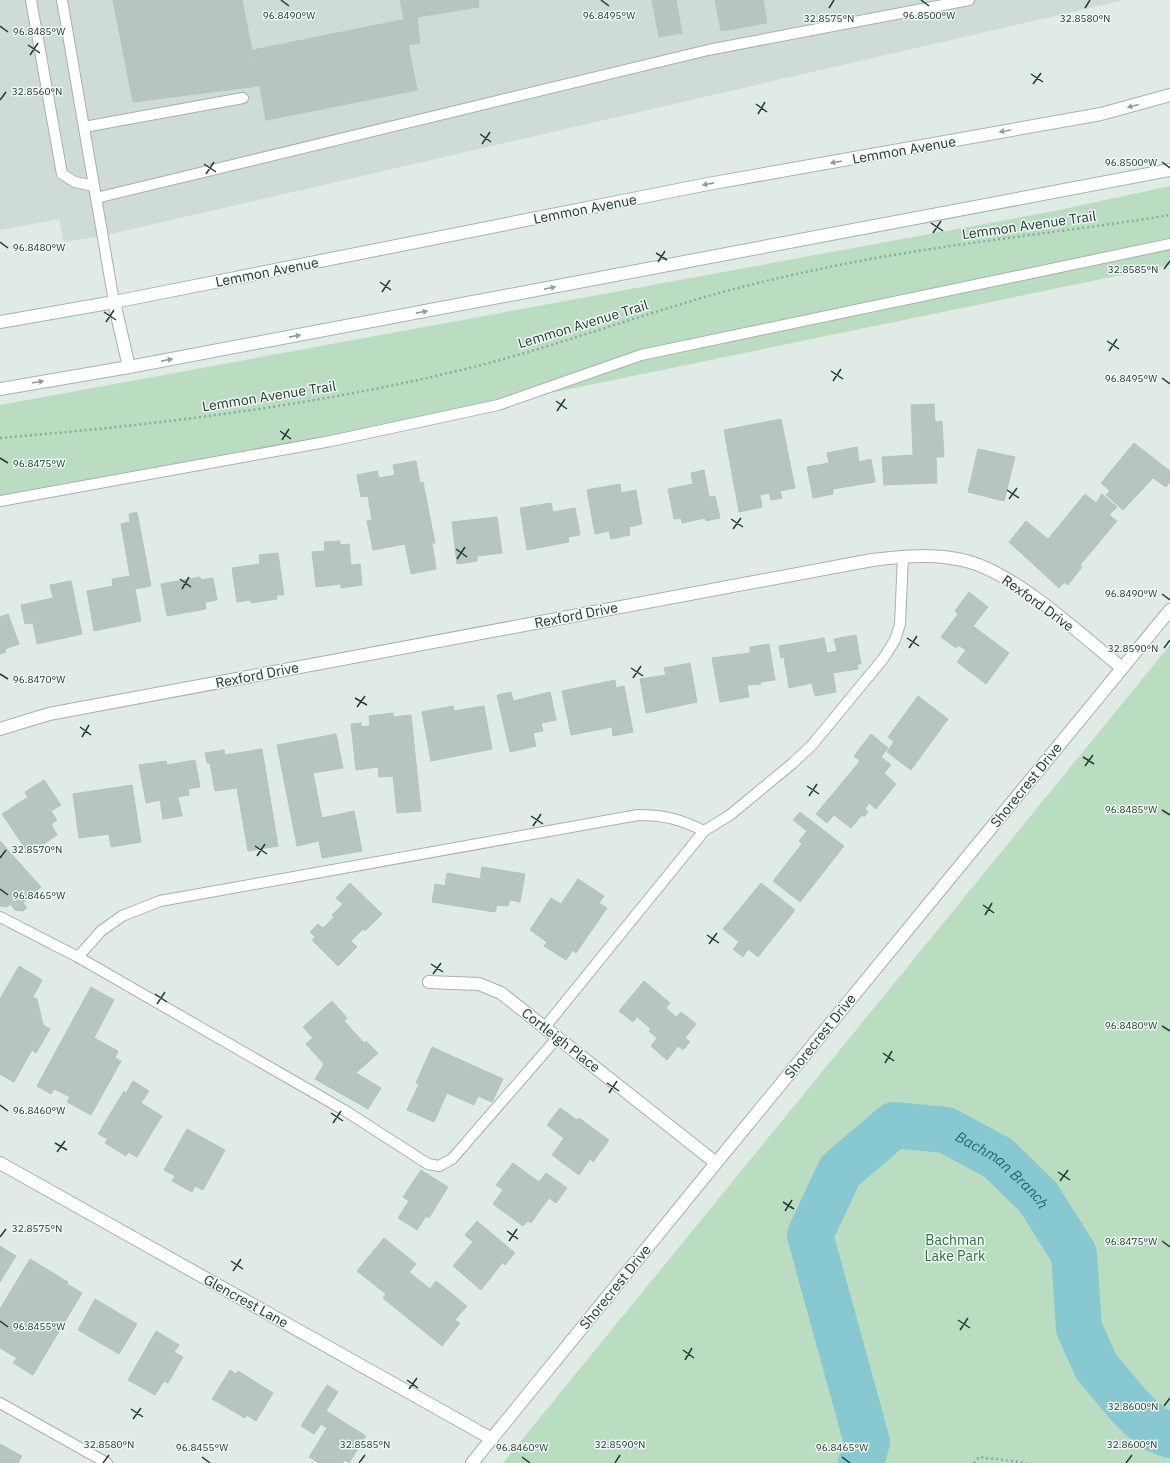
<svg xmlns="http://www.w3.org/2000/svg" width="1170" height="1463" font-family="'IBM Plex Sans',sans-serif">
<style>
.built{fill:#cfdbd5}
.green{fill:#baddc2}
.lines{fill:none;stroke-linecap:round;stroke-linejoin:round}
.river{stroke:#88c8d1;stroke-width:46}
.building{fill:#b6c6bf;stroke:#b3c5bd}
.lane-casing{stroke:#a4b3ad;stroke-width:12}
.street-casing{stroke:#a4b3ad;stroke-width:14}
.secondary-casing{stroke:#9fb7ae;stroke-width:14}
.path{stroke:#81af9f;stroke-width:2.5;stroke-dasharray:2 3;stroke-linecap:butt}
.lane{stroke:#fff;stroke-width:10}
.street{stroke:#fff;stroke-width:12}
.secondary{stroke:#fff;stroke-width:12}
.oneway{fill:#909e9a}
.ticks{fill:none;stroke:#213c34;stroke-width:1.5}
.labels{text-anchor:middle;stroke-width:3;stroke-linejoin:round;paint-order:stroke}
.street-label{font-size:14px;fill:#213c34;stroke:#f1f8f4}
.park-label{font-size:14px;fill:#2b7345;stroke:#f1f8f4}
.water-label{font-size:15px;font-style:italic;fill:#1b6c78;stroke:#f1f8f4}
.ticks-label{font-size:10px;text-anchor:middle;fill:#213c34;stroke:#f1f8f4;stroke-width:3;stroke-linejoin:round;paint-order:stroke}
</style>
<rect width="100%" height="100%" fill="#e1ebe6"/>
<!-- built -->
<polygon class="built" points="0,0 1124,0 102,236 64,242 59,219 0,230"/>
<!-- green -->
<g class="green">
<polygon points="1170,186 1170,265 164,473 0,504 0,405 1054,211"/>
<polygon points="1170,645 1170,1463 503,1463"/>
</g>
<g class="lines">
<!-- river -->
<path class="river" id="s1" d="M861 1463 867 1442 810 1235 840 1171 894 1125 946 1130 998 1158 1038 1197 1074 1254 1079 1328 1096 1366 1130 1407 1152 1428 1170 1435"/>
</g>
<!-- building -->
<g class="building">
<polygon points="113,0 242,0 259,86 133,102"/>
<polygon points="400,0 478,0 479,7 404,19"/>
<polygon points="652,0 676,0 682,33 659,37"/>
<polygon points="715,0 763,0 767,23 721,31"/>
<polygon points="417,17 420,43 408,45 417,90 266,120 253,50"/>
<polygon points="934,404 935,422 942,421 944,457 936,457 937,483 884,485 882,457 913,455 911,405"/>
<polygon points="781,419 795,488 780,491 782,498 771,500 769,493 760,495 762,507 739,512 724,430"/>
<polygon points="1134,443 1170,471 1170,482 1166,487 1153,478 1123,510 1106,495 1110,491 1101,483"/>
<polygon points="857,447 859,462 871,459 875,482 833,489 833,494 813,498 807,467 829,463 827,453"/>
<polygon points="978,449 1015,457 1004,501 968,492"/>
<polygon points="416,461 420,483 423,482 435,543 432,543 436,569 411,574 405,544 373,550 367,521 372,520 368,496 361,497 357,475 377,471 379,478 395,475 393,465"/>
<polygon points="704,470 709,497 715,496 720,518 706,521 705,518 682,523 681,518 674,519 668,489 693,484 691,473"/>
<polygon points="620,484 621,493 636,490 642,524 629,527 630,535 611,539 609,531 595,534 587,490"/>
<polygon points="1085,494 1096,503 1102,494 1117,507 1109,515 1117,521 1080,565 1082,567 1068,585 1064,582 1059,588 1009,542 1026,521 1048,539"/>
<polygon points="551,503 553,512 575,508 580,535 568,537 569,542 527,550 520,508"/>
<polygon points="137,512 151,586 135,589 141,621 94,631 87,591 113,586 112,579 130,576 121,524 130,522 129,514"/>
<polygon points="497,517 502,553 477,556 477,561 457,564 452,522"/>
<polygon points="340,541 340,545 349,544 351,565 360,564 362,585 341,588 341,584 316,587 312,552 325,551 324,542"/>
<polygon points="278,553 284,595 276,595 277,599 251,603 250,600 237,602 232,568 260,564 259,555"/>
<polygon points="200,577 201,580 213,578 217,600 205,602 206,609 167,616 161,584"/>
<polygon points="71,581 82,634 37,644 33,623 25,624 21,605 53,598 50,585"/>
<polygon points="969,592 988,607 973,626 1009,653 986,684 957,662 966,650 958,645 956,648 941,637 958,614 955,611"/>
<polygon points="8,614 19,644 5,649 6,652 0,654 0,617"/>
<polygon points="856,635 861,664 857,664 858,669 833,673 836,692 815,696 812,683 789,688 784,657 781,658 779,646 824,638 827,653 837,651 834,639"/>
<polygon points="769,644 775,680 760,682 761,684 747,685 749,697 720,702 712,658 750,653 750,647"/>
<polygon points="690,663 697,702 646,713 640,679 666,675 664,668"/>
<polygon points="615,680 616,688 624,686 633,732 613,736 612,727 571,735 562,691"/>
<polygon points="511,692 513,701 550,692 556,720 541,723 543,731 533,733 536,746 510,752 497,695"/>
<polygon points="918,696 948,719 911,770 887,752 894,742 888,737"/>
<polygon points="453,706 454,711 484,706 492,749 431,761 422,712"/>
<polygon points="393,713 393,717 411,715 421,811 397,813 393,776 379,777 378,767 356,770 351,724 361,723 361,727 370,726 369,716"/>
<polygon points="336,734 343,768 313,773 322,818 354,811 362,851 322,858 319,841 297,846 277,745"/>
<polygon points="871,734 888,748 881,757 891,765 884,773 896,784 876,809 869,803 865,809 868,812 864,817 862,815 851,828 834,815 827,823 816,814 860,761 854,756"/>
<polygon points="262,749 278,846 248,851 237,788 215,791 210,763 207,763 205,753 224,750 225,755"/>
<polygon points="195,760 200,787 188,789 189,795 178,797 182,816 163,819 160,800 146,803 139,765 166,761 167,765"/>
<polygon points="44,780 61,805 51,811 57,820 51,824 57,835 29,854 2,814 28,797 25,792"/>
<polygon points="132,785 141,842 111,847 109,834 79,838 73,794"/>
<polygon points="800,812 844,846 800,902 773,881 802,844 799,841 807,831 793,820"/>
<polygon points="0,841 41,887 23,903 27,908 23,911 15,910 10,904 7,907 0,906"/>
<polygon points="482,867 525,874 520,902 510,900 508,906 497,905 495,912 432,902 435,884 445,886 447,873 480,879"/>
<polygon points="578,879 604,896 599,903 607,908 576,953 573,950 566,960 544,946 547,942 530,930 551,898 561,904"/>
<polygon points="350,883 382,914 365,931 363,929 351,941 357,947 338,966 312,940 315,937 310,932 318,924 323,928 334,917 332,915 343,904 336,898"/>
<polygon points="761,883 795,910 758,957 748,949 743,957 733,949 739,942 723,929"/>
<polygon points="19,966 42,980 33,997 37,999 43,1025 50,1029 36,1053 32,1050 14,1082 0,1074 0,999"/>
<polygon points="644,981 670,1003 666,1008 676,1017 681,1012 696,1024 685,1038 690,1042 683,1050 678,1046 667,1060 651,1046 657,1038 649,1031 651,1029 637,1017 633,1022 619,1011"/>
<polygon points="91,987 114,1000 94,1038 118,1051 115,1058 121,1061 91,1115 67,1102 70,1097 54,1089 51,1094 37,1086"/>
<polygon points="332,1001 347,1018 344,1021 364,1043 366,1041 378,1053 356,1073 381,1088 368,1109 315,1079 324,1064 306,1044 313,1038 303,1027"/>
<polygon points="432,1047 503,1079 492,1102 478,1096 474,1105 447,1093 434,1122 407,1110 419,1084 416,1083"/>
<polygon points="133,1081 149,1091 141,1103 162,1116 137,1157 128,1152 126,1156 105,1143 108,1139 98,1134 124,1091 126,1093"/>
<polygon points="560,1108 577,1120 579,1118 609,1140 593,1162 590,1159 579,1175 552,1155 564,1138 547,1125"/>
<polygon points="187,1129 225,1150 203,1190 195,1186 192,1192 172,1181 175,1176 164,1170"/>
<polygon points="513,1163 539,1182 546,1173 567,1188 556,1203 549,1198 531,1223 528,1221 523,1226 493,1204 503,1190 496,1185"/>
<polygon points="421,1170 448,1187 429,1218 426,1216 417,1230 398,1218 409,1201 403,1197"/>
<polygon points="477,1221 515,1253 505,1265 503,1262 481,1290 453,1266 473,1242 465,1235"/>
<polygon points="384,1238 416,1264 409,1272 430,1289 436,1281 467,1306 455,1320 460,1323 442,1346 383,1298 386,1294 357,1271"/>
<polygon points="0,1246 16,1256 0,1282"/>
<polygon points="30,1259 68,1282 67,1284 82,1293 33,1375 13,1363 17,1358 0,1348 0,1309"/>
<polygon points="95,1299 137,1324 119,1354 78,1330"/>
<polygon points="156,1331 179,1345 174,1352 183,1357 168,1383 164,1381 155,1395 128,1380"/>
<polygon points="230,1370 236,1374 238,1371 273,1393 256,1421 247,1415 245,1418 212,1399"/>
<polygon points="327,1385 338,1392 326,1411 366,1436 349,1463 345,1460 343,1463 319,1463 309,1457 327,1428 321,1424 314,1434 301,1426"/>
<polygon points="0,1444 22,1456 18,1463 0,1463"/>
</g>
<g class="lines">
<defs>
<g id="lane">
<polyline points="31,0 62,174 75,182 94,186"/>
<polyline points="62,0 114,302"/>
<polyline points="84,127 243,98"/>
<polyline points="96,198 708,50 969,0"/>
<polyline points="0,501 331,441 498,405 641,355 1170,244"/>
<path d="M0 917 78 957 101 931 122 916 160 901 638 815C664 815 680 819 704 831L730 815 793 763 812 745 883 659 895 640 900 624 903 556"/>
<polyline points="78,957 344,1110 428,1164 439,1166 452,1159 558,1037"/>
<polyline points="545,1027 704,831"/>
<polyline points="0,1403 107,1463"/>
</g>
<g id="street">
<path d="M0 729 49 714 872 560C904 556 938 553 970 562 1020 577 1081 635 1122 668"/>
<polyline points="429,982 479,984 501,993 716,1163"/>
<polyline points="0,1163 492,1439"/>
<polyline points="472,1463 716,1163 1170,610"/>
</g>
<g id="secondary">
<polyline points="114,302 129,367"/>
<polyline points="0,322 114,302 708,184 1101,114 1170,95"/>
<polyline points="0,389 129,367 1170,170"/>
</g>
</defs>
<!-- lane casing -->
<use href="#lane" class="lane-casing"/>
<!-- street casing -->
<use href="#street" class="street-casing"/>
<!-- secondary casing -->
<use href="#secondary" class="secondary-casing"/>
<!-- path -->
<g class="path">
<path d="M0 438C153 425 307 407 457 371 530 354 602 328 675 306 722 291 772 279 820 269 936 244 1054 234 1170 215"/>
<polyline points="974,1463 979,1457 1027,1463"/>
</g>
<!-- lane -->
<use href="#lane" class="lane"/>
<!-- street -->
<use href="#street" class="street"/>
<!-- secondary -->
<use href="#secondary" class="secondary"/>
</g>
<!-- one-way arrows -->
<defs><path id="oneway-solid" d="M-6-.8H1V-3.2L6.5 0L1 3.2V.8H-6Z"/></defs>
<g class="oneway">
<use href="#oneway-solid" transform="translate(1133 106) rotate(166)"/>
<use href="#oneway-solid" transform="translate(1005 131) rotate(170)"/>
<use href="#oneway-solid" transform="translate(836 162) rotate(170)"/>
<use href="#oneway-solid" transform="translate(708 184) rotate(169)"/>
<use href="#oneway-solid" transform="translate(550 288) rotate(-11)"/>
<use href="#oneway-solid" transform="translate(422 312) rotate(-11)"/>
<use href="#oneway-solid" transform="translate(295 336) rotate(-11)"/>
<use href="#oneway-solid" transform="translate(167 360) rotate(-11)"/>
<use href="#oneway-solid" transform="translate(38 382) rotate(-10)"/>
</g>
<!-- ticks -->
<path class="ticks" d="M281 0 289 6M601 0 609 6M921 0 929 6M829 8 834 0M1085 8 1090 0M0 26 8 32M28 45 40 53M30 55 38 43M1031 74 1043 82M1033 84 1041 73M0 100 6 92M756 104 767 112M758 114 765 102M480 134 491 142M482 144 490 132M1162 162 1170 168M204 164 216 172M206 174 214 162M931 223 943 231M933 233 941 221M0 242 8 248M656 253 667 260M658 262 665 251M1164 269 1170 261M380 282 391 290M382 292 390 280M104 312 116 320M106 322 114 310M1107 341 1119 349M1109 351 1117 339M831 371 843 379M1162 378 1170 384M833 381 841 369M556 401 567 409M557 411 565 399M280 431 291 439M282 440 289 429M0 458 8 463M1007 490 1019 498M1009 499 1017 488M731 519 743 527M733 529 741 518M456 549 467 557M457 559 465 547M180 579 191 587M182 589 189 577M1162 594 1170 600M907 638 919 646M909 648 917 636M1164 648 1170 640M631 668 643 676M0 674 8 679M633 678 641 666M355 698 367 705M357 707 365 696M80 727 91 735M82 737 89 725M1083 757 1094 764M1085 766 1093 755M807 786 819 794M809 796 817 784M1162 810 1170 815M531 816 543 824M533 826 541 814M255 846 267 854M257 856 265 844M0 858 6 850M0 889 8 895M983 905 994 913M985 915 992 903M707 935 719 943M709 944 717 933M431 964 443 972M433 974 441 963M155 994 167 1002M157 1004 165 992M1162 1026 1170 1031M883 1053 894 1061M885 1063 892 1051M607 1083 619 1091M609 1093 617 1081M0 1105 8 1111M331 1113 343 1121M333 1123 341 1111M55 1143 67 1150M57 1152 65 1141M1058 1172 1070 1180M1060 1181 1068 1170M783 1202 794 1209M785 1211 792 1200M507 1231 518 1239M0 1237 6 1229M509 1241 517 1229M1162 1241 1170 1247M231 1261 243 1269M233 1271 241 1259M958 1320 970 1328M0 1321 8 1327M960 1330 968 1318M683 1350 694 1358M685 1360 692 1348M407 1380 418 1388M409 1389 417 1378M1164 1406 1170 1398M131 1409 143 1417M133 1419 141 1408M202 1457 210 1463M522 1457 530 1463M842 1457 850 1463M103 1463 109 1455M359 1463 365 1455M615 1463 620 1455M1126 1463 1132 1455"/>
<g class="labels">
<!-- street labels -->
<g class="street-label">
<text transform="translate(904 150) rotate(-10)" y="5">Lemmon Avenue</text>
<text transform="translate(585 209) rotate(-11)" y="5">Lemmon Avenue</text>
<text transform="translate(1029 225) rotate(-8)" y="5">Lemmon Avenue Trail</text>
<text transform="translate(267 272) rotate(-11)" y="5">Lemmon Avenue</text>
<text transform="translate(583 324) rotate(-17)" y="5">Lemmon Avenue Trail</text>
<text transform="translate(269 396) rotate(-9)" y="5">Lemmon Avenue Trail</text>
<text transform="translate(1038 603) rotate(36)" y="5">Rexford Drive</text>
<text transform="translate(576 615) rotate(-11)" y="5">Rexford Drive</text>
<text transform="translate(257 675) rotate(-11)" y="5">Rexford Drive</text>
<text transform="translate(1026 785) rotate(-51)" y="5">Shorecrest Drive</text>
<text transform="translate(820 1036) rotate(-51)" y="5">Shorecrest Drive</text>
<text transform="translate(561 1040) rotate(38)" y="5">Cortleigh Place</text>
<text transform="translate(615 1287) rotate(-51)" y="5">Shorecrest Drive</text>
<text transform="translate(246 1301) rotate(29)" y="5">Glencrest Lane</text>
</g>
<!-- park labels -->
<g class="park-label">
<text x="955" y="1245">Bachman<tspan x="955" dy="16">Lake Park</tspan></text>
</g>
<!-- water labels -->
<g class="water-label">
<text dy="5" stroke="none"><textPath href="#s1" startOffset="500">Bachman Branch</textPath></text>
</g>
</g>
<g class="ticks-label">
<text x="609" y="19">96.8495°W</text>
<text x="929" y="19">96.8500°W</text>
<text x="289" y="19">96.8490°W</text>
<text x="829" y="22">32.8575°N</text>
<text x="1085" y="22">32.8580°N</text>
<text x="39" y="35">96.8485°W</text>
<text x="37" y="95">32.8560°N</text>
<text x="1131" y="166">96.8500°W</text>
<text x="39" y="251">96.8480°W</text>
<text x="1133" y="273">32.8585°N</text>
<text x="1131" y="382">96.8495°W</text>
<text x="39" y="467">96.8475°W</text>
<text x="1131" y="597">96.8490°W</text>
<text x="1133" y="652">32.8590°N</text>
<text x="39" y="683">96.8470°W</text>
<text x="1131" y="813">96.8485°W</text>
<text x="37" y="853">32.8570°N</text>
<text x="39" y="899">96.8465°W</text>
<text x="1131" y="1029">96.8480°W</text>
<text x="39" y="1114">96.8460°W</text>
<text x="37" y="1232">32.8575°N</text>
<text x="1131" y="1245">96.8475°W</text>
<text x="39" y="1330">96.8455°W</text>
<text x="1133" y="1410">32.8600°N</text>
<text x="109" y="1448">32.8580°N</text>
<text x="365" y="1448">32.8585°N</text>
<text x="620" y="1448">32.8590°N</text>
<text x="1132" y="1448">32.8600°N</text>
<text x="202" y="1451">96.8455°W</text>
<text x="522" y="1451">96.8460°W</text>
<text x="842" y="1451">96.8465°W</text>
</g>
</svg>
